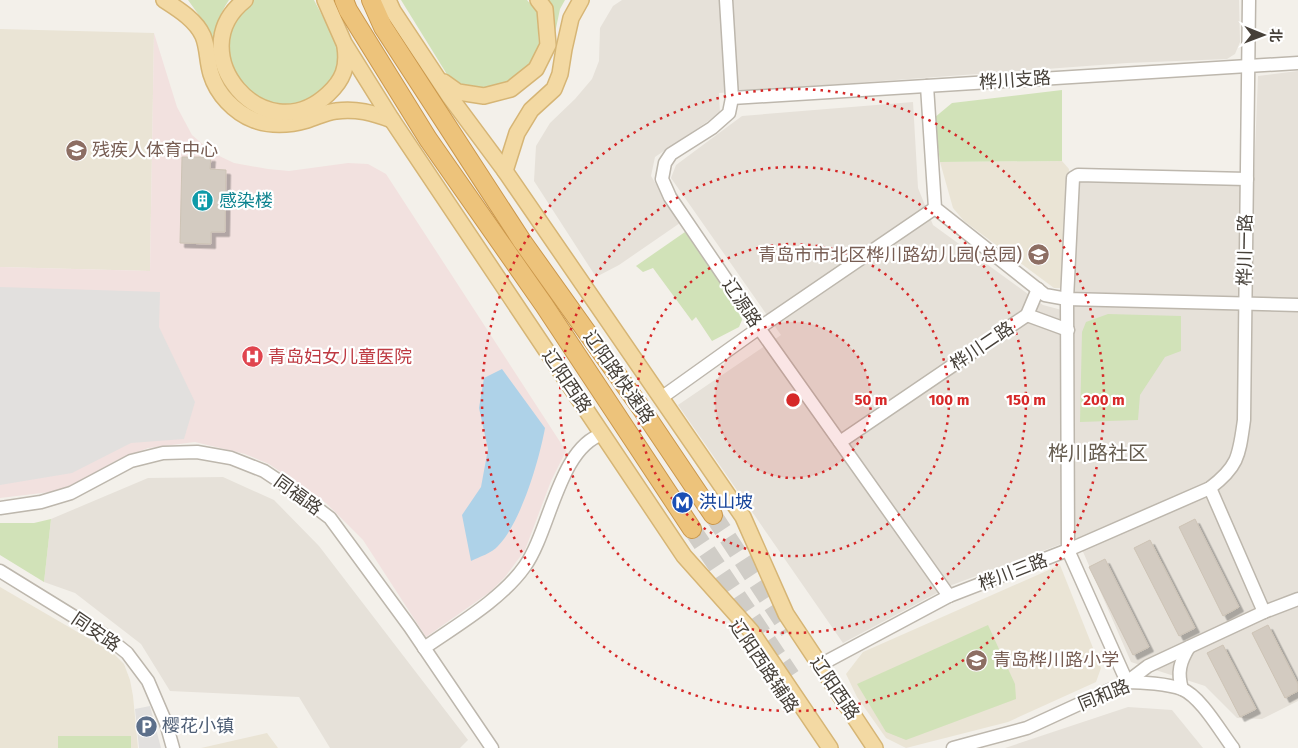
<svg xmlns="http://www.w3.org/2000/svg" width="1298" height="748" font-family="'Fira Sans','Noto Sans SC',sans-serif">
<style>
.residential{fill:#e6e1d9}
.education{fill:#eae4d5}
.medical{fill:#f2e1df}
.green{fill:#d1e2b8}
.parking{fill:#e2e0de}
.water{fill:#aed2e8}
.building{fill:#d3cbc1;stroke:#cdc3b5;filter:url(#shadow)}
.lines{fill:none;stroke-linecap:round;stroke-linejoin:round}
.highway-tunnel{stroke:#d0cdc7;stroke-width:18;stroke-dasharray:18 9;stroke-linecap:butt}
.minor-casing{stroke:#bdb7ad;stroke-width:15}
.major-casing{stroke:#d6b575;stroke-width:18}
.highway-casing{stroke:#cb984c;stroke-width:20}
.minor{stroke:#fff;stroke-width:12}
.major{stroke:#f3d9a3;stroke-width:15}
.highway{stroke:#edc37b;stroke-width:18}
.ring{fill:none;stroke:#d62828;stroke-width:2.5;stroke-dasharray:2.5 5}
.labels{text-anchor:middle;stroke-width:4.5;stroke-linejoin:round;paint-order:stroke}
.street-label{font-size:18px;fill:#464039;stroke:#fff}
.education-label{font-size:18px;fill:#785e54;stroke:#fff;text-anchor:start}
.culture-label{font-size:18px;fill:#0d838f;stroke:#fff;text-anchor:start}
.health-label{font-size:18px;fill:#be3a42;stroke:#fff;text-anchor:start}
.transit-label{font-size:18px;fill:#164399;stroke:#fff;text-anchor:start}
.service-label{font-size:18px;fill:#4e5e75;stroke:#fff;text-anchor:start}
.quarter-label{font-size:20px;fill:#675e51;stroke:#fff}
.centre{fill:#d62828;stroke:#fff;stroke-width:2.5}
.ring-label{font-size:15px;text-anchor:middle;font-weight:bold;fill:#d62828;stroke:#fff;stroke-width:4.5;stroke-linejoin:round;paint-order:stroke}
</style>
<defs>
<filter id="shadow"><feDropShadow dx="4.5" dy="4.5" stdDeviation="0" flood-color="#0004"/></filter>
</defs>
<rect width="100%" height="100%" fill="#f3f0ea"/>
<!-- residential -->
<g class="residential">
<polygon points="622,0 1239,0 1240,42 1235,54 1227,59 1127,63 719,93 720,113 655,157 651,176 680,223 619,265 596,277 534,181 536,146 550,123 575,99 592,79 599,61 600,28 613,6"/>
<polygon points="1298,71 1298,701 1262,719 1237,718 1205,686 1131,662 1077,538 952,585 843,643 678,405 781,335 671,178 676,165 742,116 913,102 918,188 933,225 1043,305 1073,313 1075,168 1254,175 1258,76"/>
<polygon points="223,477 274,500 319,546 468,740 460,748 330,748 299,697 170,691 141,644 75,593 44,582 51,519 148,478"/>
<polygon points="1128,707 1172,710 1203,748 1005,748"/>
</g>
<!-- education -->
<g class="education">
<polygon points="0,29 154,33 150,271 0,267"/>
<polygon points="1062,161 1069,169 1065,288 1054,288 964,221 953,208 940,162"/>
<polygon points="1060,565 1101,668 1096,682 1008,722 906,748 886,738 857,697 846,674 863,652"/>
<polygon points="0,587 112,652 124,664 130,680 133,696 138,748 0,748"/>
<polygon points="267,733 278,748 201,748"/>
</g>
<!-- medical -->
<polygon class="medical" points="154,33 177,107 192,135 213,153 234,163 268,169 289,171 348,163 368,164 386,174 566,451 551,481 525,550 505,577 490,592 426,637 363,540 326,503 269,464 245,454 195,442 148,448 117,460 78,483 50,492 0,498 0,267 150,271"/>
<!-- green -->
<g class="green">
<path d="M188 0H229C219 15 214 29 211 47L201 18Z"/>
<polygon points="252,0 314,0 340,49 341,60 327,88 312,100 280,107 248,95 226,56 231,23 243,7"/>
<polygon points="401,0 527,0 537,12 539,44 531,64 508,82 484,90 462,88 448,76"/>
<polygon points="546,0 565,0 560,9 555,33 549,6"/>
<polygon points="1062,90 1062,161 940,162 934,118 952,103"/>
<polygon points="685,232 740,308 742,320 739,327 712,341 696,317 692,321 653,268 643,272 636,266"/>
<polygon points="1108,314 1181,316 1181,351 1165,357 1140,395 1138,420 1080,422 1082,332 1086,322"/>
<polygon points="51,519 44,582 0,555 0,523 34,523"/>
<polygon points="988,625 1015,684 1016,699 906,740 886,732 857,684"/>
<rect x="58" y="736" width="73" height="12"/>
</g>
<!-- parking -->
<g class="parking">
<polygon points="0,287 160,292 159,327 195,402 184,439 131,443 72,473 0,485"/>
<polygon points="150,706 161,748 139,748 135,709"/>
</g>
<!-- water -->
<path class="water" d="M502 369 545 428C539 461 521 522 498 546 492 553 479 557 471 561L462 515 481 487 488 449 479 408 484 378Z"/>
<!-- building -->
<g class="building">
<polygon points="182,157 211,157 210,169 226,170 225,232 211,232 211,244 180,243"/>
<polygon points="1195,519 1239,607 1223,616 1179,527"/>
<polygon points="1150,540 1195,628 1179,636 1134,548"/>
<polygon points="1105,559 1149,647 1133,655 1089,567"/>
<polygon points="1268,625 1298,684 1298,691 1285,698 1252,633"/>
<polygon points="1223,645 1256,709 1240,717 1207,653"/>
</g>
<g class="lines">
<!-- highway-tunnel -->
<g class="highway-tunnel">
<polyline points="713,515 789,631"/>
<polyline points="692,529 791,676"/>
</g>
<defs>
<g id="minor">
<polyline points="726,0 732,98 729,113 712,128 671,154 665,163 662,179 670,197 759,328 949,596"/>
<polyline points="927,86 935,208 1045,295 1067,299 1298,305"/>
<polyline points="732,98 1298,63"/>
<polyline points="1027,315 1068,330"/>
<polyline points="661,398 759,328 935,208"/>
<polyline points="840,442 1027,315 1038,289"/>
<polyline points="1210,488 1264,612 1148,666 1127,682 1068,550 1067,299 1073,178 1078,175 1247,179"/>
<polyline points="0,508 41,502 71,493 131,461 163,453 197,452 231,458 264,471 297,493 330,518 410,627 492,748"/>
<polyline points="0,571 107,637 127,653 148,681 166,723 173,748"/>
<polyline points="1264,612 1298,599"/>
<path d="M424 648C457 625 502 599 525 566 550 531 559 447 603 434"/>
<path d="M820 665 949 596 1068 550 1210 488C1239 466 1239 455 1244 420L1249 0"/>
<path d="M1182 689C1177 672 1180 662 1189 647"/>
<path d="M953 748 1027 728 1127 682C1142 682 1168 684 1182 689 1201 697 1220 731 1233 748"/>
</g>
<g id="major">
<path d="M164 0C178 9 196 20 203 36 208 48 207 61 211 74 217 94 234 112 254 120 271 126 290 125 307 120 317 117 326 112 336 111 356 108 373 113 392 120"/>
<path d="M245 0C179 52 264 154 328 94 343 80 348 67 345 47"/>
<polyline points="325,0 344,43 392,120 684,556 751,631 830,748"/>
<polyline points="388,0 393,11 450,97 505,171 743,517 786,614 875,748"/>
<polyline points="444,82 458,92 484,96 511,89 536,69 548,45 545,9 538,0"/>
<polyline points="505,171 517,133 531,110 554,89 560,74 564,49 571,18 581,0"/>
</g>
<g id="highway">
<polyline points="344,0 348,10 428,139 544,305 692,529"/>
<polyline points="371,0 383,27 522,241 641,408 713,515"/>
</g>
</defs>
<!-- minor casing -->
<use href="#minor" class="minor-casing"/>
<!-- major casing -->
<use href="#major" class="major-casing"/>
<!-- highway casing -->
<use href="#highway" class="highway-casing"/>
<!-- minor -->
<use href="#minor" class="minor"/>
<!-- major -->
<use href="#major" class="major"/>
<!-- highway -->
<use href="#highway" class="highway"/>
</g>
<!-- distance rings -->
<circle cx="793" cy="400" r="78" fill="#d62828" fill-opacity=".12"/>
<g class="ring">
<circle cx="793" cy="400" r="78"/>
<circle cx="793" cy="400" r="156"/>
<circle cx="793" cy="400" r="233"/>
<circle cx="793" cy="400" r="311"/>
</g>
<!-- icons -->
<defs>
<symbol id="school-disc" viewBox="-11 -11 22 22"><circle r="9.5" fill="#8d6e63" stroke="#fff"/><path d="M0-5L7-2L0 1L-7-2ZM-4 1L0 2.5L4 1V4Q0 6-4 4Z" fill="#fff"/></symbol>
<symbol id="building-disc" viewBox="-11 -11 22 22"><circle r="9.5" fill="#0f9aa8" stroke="#fff"/><path d="M-4-6H4V6H1V3H-1V6H-4ZM-2.5-4.3h1.7v1.8h-1.7ZM.8-4.3h1.7v1.8H.8ZM-2.5-1h1.7V.8h-1.7ZM.8-1h1.7V.8H.8Z" fill="#fff"/></symbol>
<symbol id="hospital-disc" viewBox="-11 -11 22 22"><circle r="9.5" fill="#e0444e" stroke="#fff"/><path d="M-5-5h3v3.5h4V-5h3V5h-3V1.5h-4V5h-3Z" fill="#fff"/></symbol>
<symbol id="metro-disc" viewBox="-11 -11 22 22"><circle r="9.5" fill="#1a4fb4" stroke="#fff"/><path d="M-5.5 5V-5H-3L0 0L3-5H5.5V5H3V-.5L0 4L-3-.5V5Z" fill="#fff"/></symbol>
<symbol id="parking-disc" viewBox="-11 -11 22 22"><circle r="9.5" fill="#5c6f8a" stroke="#fff"/><path d="M-3.5-5.5H1a3.5 3.5 0 0 1 0 7H-1V5.5H-3.5ZM-1-3.4V-.6H.8a1.4 1.4 0 0 0 0-2.8Z" fill="#fff"/></symbol>
</defs>
<g fill-rule="evenodd">
<use href="#school-disc" x="64" y="138" width="25" height="25"/>
<use href="#building-disc" x="190" y="188" width="25" height="25"/>
<use href="#school-disc" x="1026" y="242" width="25" height="25"/>
<use href="#hospital-disc" x="240" y="344" width="25" height="25"/>
<use href="#metro-disc" x="670" y="490" width="25" height="25"/>
<use href="#school-disc" x="964" y="648" width="25" height="25"/>
<use href="#parking-disc" x="134" y="714" width="25" height="25"/>
</g>
<g class="labels">
<!-- street labels -->
<g class="street-label">
<text transform="translate(1015 80) rotate(-4)" y="6">桦川支路</text>
<text transform="translate(1245 250) rotate(-89)" y="6">桦川一路</text>
<text transform="translate(742 303) rotate(56)" y="6">辽源路</text>
<text transform="translate(982 346) rotate(-34)" y="6">桦川二路</text>
<text transform="translate(619 377) rotate(55)" y="6">辽阳路快速路</text>
<text transform="translate(567 381) rotate(56)" y="6">辽阳西路</text>
<text transform="translate(298 495) rotate(36)" y="6">同福路</text>
<text transform="translate(1013 572) rotate(-21)" y="6">桦川三路</text>
<text transform="translate(96 632) rotate(34)" y="6">同安路</text>
<text transform="translate(764 666) rotate(56)" y="6">辽阳西路辅路</text>
<text transform="translate(835 688) rotate(56)" y="6">辽阳西路</text>
<text transform="translate(1104 695) rotate(-22)" y="6">同和路</text>
</g>
<!-- education labels -->
<g class="education-label">
<text x="92" y="156">残疾人体育中心</text>
<text x="1022" y="261" text-anchor="end">青岛市市北区桦川路幼儿园(总园)</text>
<text x="993" y="666">青岛桦川路小学</text>
</g>
<!-- culture labels -->
<g class="culture-label">
<text x="219" y="207">感染楼</text>
</g>
<!-- health labels -->
<g class="health-label">
<text x="268" y="363">青岛妇女儿童医院</text>
</g>
<!-- transit labels -->
<g class="transit-label">
<text x="699" y="508">洪山坡</text>
</g>
<!-- service labels -->
<g class="service-label">
<text x="162" y="732">樱花小镇</text>
</g>
<!-- quarter labels -->
<g class="quarter-label">
<text x="1098" y="460">桦川路社区</text>
</g>
</g>
<circle cx="793" cy="400" r="8" class="centre"/>
<g class="ring-label">
<text x="871" y="405">50 m</text>
<text x="949" y="405">100 m</text>
<text x="1026" y="405">150 m</text>
<text x="1104" y="405">200 m</text>
</g>
<!-- north arrow -->
<g transform="translate(1263 35) rotate(91)" stroke="#ffffff" stroke-width="4" paint-order="stroke">
<path d="M0-4L9 19L0 12L-9 19Z" fill="#464039"/>
<text y="-8" font-size="14" font-weight="bold" text-anchor="middle" fill="#464039">北</text>
</g>
</svg>
